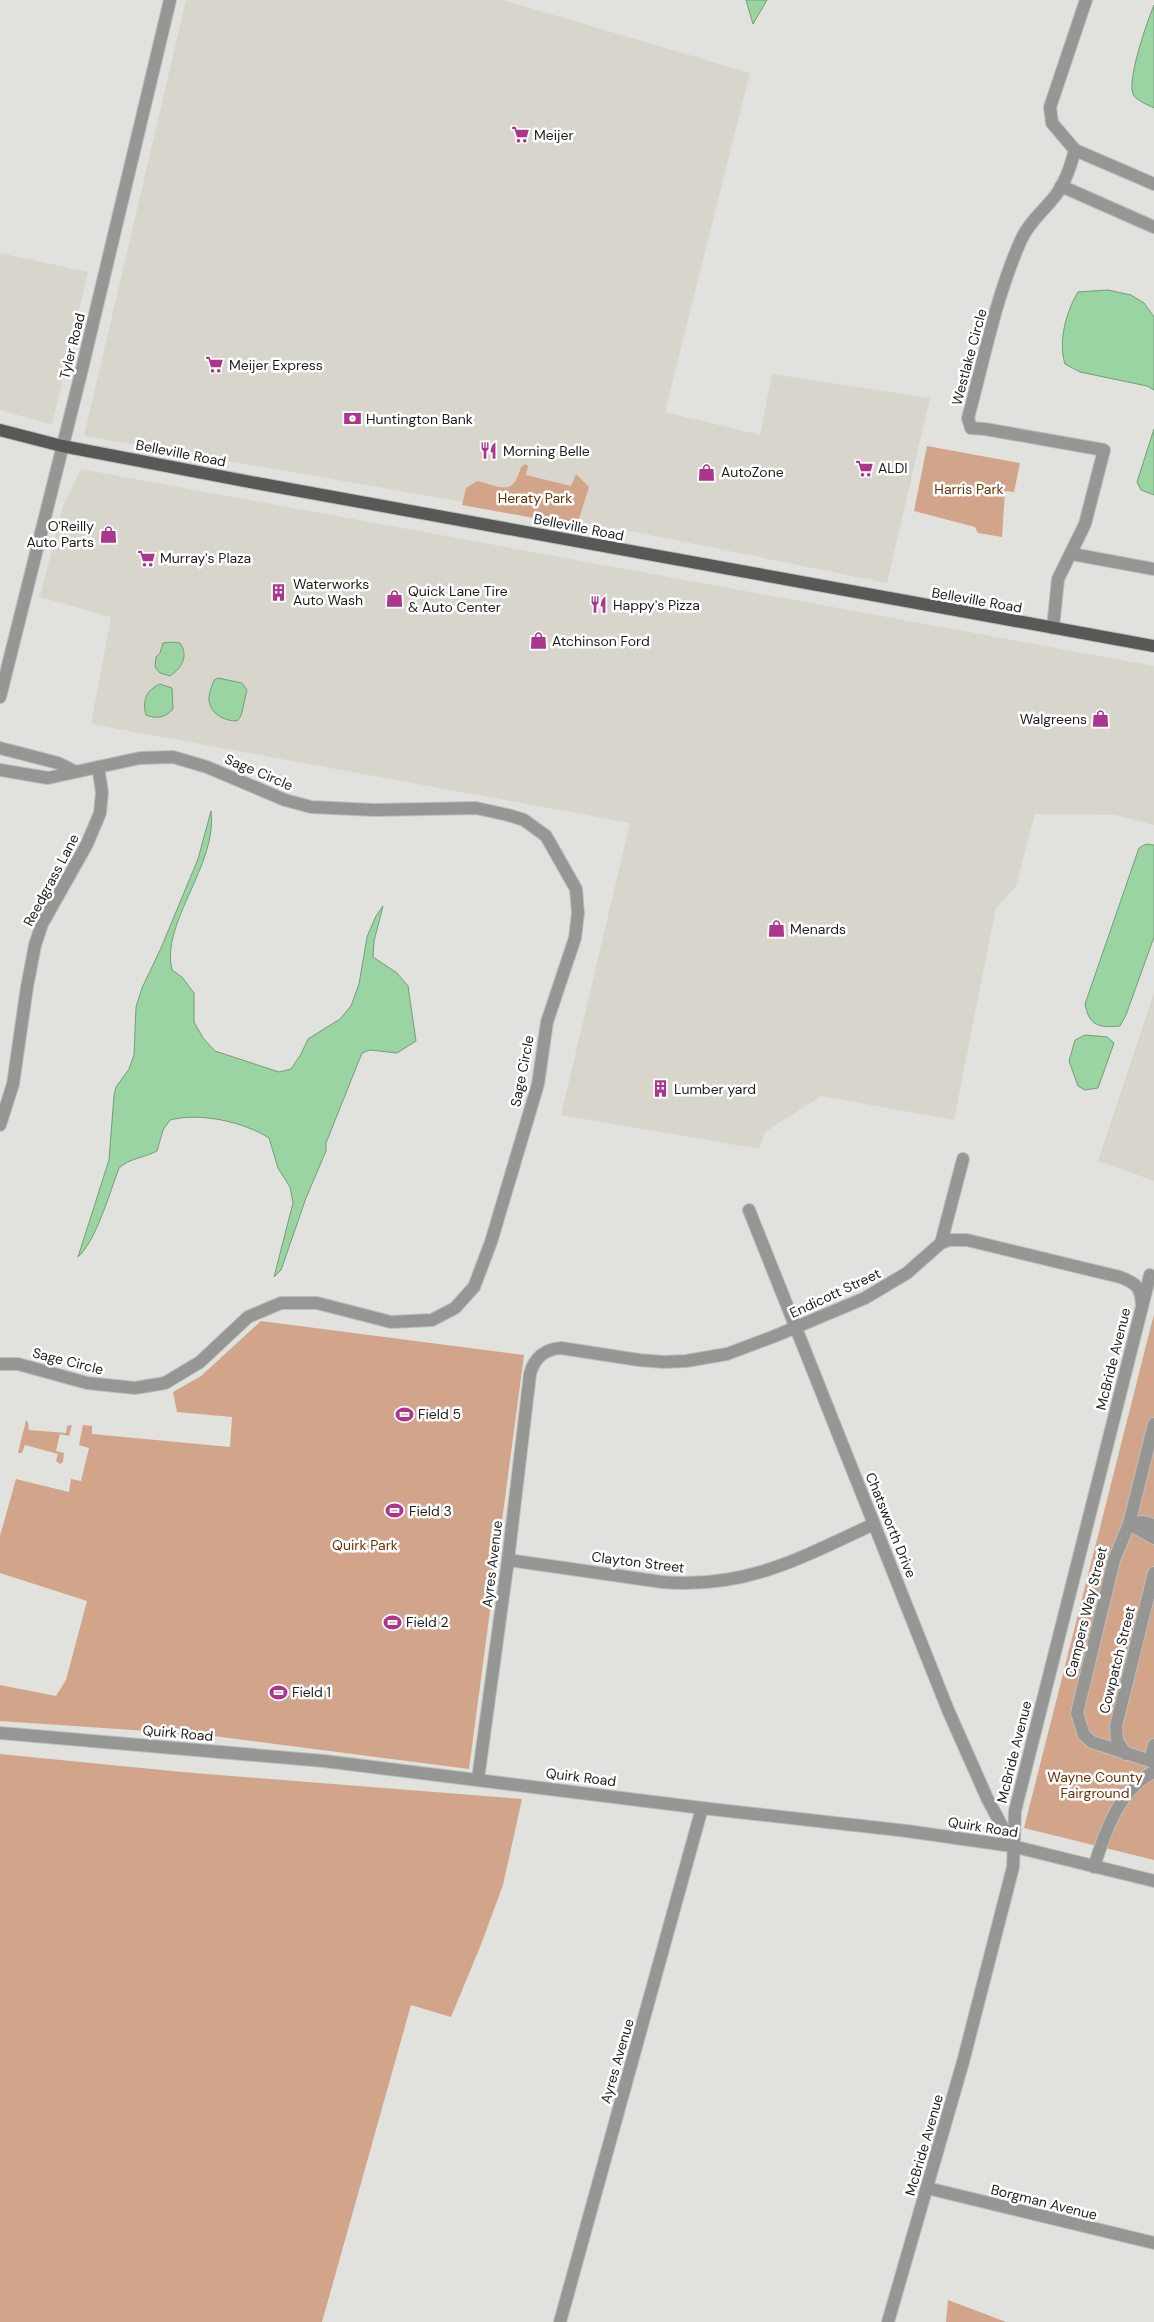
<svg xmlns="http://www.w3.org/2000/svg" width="1154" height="2322" font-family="'DM Sans',sans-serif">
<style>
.built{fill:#d8d6cc}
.green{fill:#d2a58b}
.water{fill:#9ad4a2;stroke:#759d7a}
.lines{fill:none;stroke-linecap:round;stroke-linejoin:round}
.minor-casing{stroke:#bebeba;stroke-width:14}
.major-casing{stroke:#bebeba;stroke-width:14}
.minor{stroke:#969695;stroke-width:12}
.major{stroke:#585957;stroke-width:12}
.labels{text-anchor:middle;stroke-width:5;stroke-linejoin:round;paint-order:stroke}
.poi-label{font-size:14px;fill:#1e1e1d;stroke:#fff;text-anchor:start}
.street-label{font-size:14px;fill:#1e1e1d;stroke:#fff}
.park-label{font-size:14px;fill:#6b3204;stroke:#fff}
</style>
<rect width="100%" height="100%" fill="#e1e1dd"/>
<!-- built -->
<g class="built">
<polygon points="186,0 503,0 750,73 665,412 760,435 772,374 930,398 887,583 625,530 84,436"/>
<polygon points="0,253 88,272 52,425 0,410"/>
<polygon points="81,469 1154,666 1154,825 1115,815 1035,814 1016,886 996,908 954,1120 821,1096 765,1132 759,1149 561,1115 630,823 91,724 111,617 40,597 63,506"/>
<polygon points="1154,993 1154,1181 1098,1161"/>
</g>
<!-- green -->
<g class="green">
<polygon points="927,446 1020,463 1014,492 1005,491 1002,537 978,533 975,527 914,511"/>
<path d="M525 464 528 466 526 475 571 486 576 474 589 487 578 522 572 525 462 505 466 488 477 481C503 487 512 497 521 467Z"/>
<polygon points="1154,1314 1154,1860 1024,1828"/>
<polygon points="261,1321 524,1355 469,1769 206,1735 0,1721 0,1685 56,1696 66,1680 87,1601 0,1573 0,1536 16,1479 69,1492 71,1479 81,1481 89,1448 79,1445 83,1425 92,1426 92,1434 230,1447 232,1417 177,1412 173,1392 201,1376"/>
<polygon points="26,1420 28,1422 29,1430 66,1433 67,1426 72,1425 69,1436 60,1434 56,1451 64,1453 63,1462 60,1464 56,1461 58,1454 25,1445 22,1453 18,1453"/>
<polygon points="0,1754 182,1772 522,1799 503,1885 480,1947 451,2017 411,2005 322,2322 0,2322"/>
<polygon points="948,2300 1006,2322 946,2322"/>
</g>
<!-- water -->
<g class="water">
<polygon points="746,0 767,0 753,24"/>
<path d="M1154 5V108C1148 105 1138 101 1134 96 1125 84 1148 19 1154 5Z"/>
<path d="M1108 290 1131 295 1144 303 1154 317V390L1147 386 1080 372 1065 364C1058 341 1066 312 1078 292Z"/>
<polygon points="1154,429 1154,495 1141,490 1137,482"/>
<path d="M171 642 180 643C189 656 182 668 170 676L160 673 155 667 156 657 160 653 163 643Z"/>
<path d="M218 678 242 683 247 690 241 716 237 721C224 721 211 714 209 701 208 695 212 686 214 680Z"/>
<path d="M160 684 172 688 173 709C165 718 157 719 146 715 142 701 146 690 160 684Z"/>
<path d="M211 811C218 865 160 923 172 970L182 977 194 993V1022L203 1038 215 1051 279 1072 291 1069 301 1054 308 1039 340 1019 351 1006 359 984 367 937 376 916 383 906 374 941 373 957 397 973 408 986 416 1041 397 1053 370 1050 362 1053 326 1143V1151L306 1198 281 1270 274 1277 293 1203 290 1187 278 1168 269 1138C244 1122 200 1112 170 1120L163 1130 157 1151C144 1158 130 1158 119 1168 110 1192 96 1241 78 1257L109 1160 114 1095 116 1087 129 1069 134 1055 136 1007 142 988 161 948 198 859Z"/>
<path d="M1146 844 1154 845V937L1126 1015 1120 1026C1099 1028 1089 1026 1085 1004L1139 848Z"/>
<polygon points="1085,1035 1107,1037 1114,1043 1098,1088 1085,1090 1078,1086 1069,1061 1075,1040"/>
</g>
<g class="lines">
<defs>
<g id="minor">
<polyline points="1075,150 1154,184"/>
<polyline points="1061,186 1154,227"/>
<polyline points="1072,554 1154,569"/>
<path d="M1053 628 1058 579 1085 524 1104 450 985 429 971 428 968 418C984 359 996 296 1021 240 1028 224 1040 214 1051 201 1064 187 1070 168 1075 150L1052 123 1050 107 1086 0"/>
<polyline points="0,697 82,369 170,0"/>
<polyline points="0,748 58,763 74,771"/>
<polyline points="0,770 48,778 140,758 173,757 207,767 285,800 311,807 375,810 476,808 508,815 524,820 546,836 576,889 578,913 575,938 547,1022 538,1084 491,1242 474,1287 455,1308 432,1320 391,1322 317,1303 281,1303 248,1317 200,1362 165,1383 135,1388 87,1383 18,1364 0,1364"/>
<polyline points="0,1125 13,1084 27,987 35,945 42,924 87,844 100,813 102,792 98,767"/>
<polyline points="749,1210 948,1710 987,1798 1012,1845"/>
<polyline points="941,1243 963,1159"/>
<polyline points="1154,1424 1129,1524 1114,1560 1077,1713 1084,1735 1092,1742 1154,1762"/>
<polyline points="1129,1524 1154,1538"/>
<polyline points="1129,1524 1143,1522 1154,1525"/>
<path d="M508 1560 662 1582C747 1589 800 1558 874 1524"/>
<polyline points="0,1733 324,1761 702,1808 907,1831 1012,1846 1154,1881"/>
<polyline points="1126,1754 1117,1741 1116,1726 1154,1573"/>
<polyline points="1150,1761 1154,1745"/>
<path d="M478 1779 508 1560 530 1374C534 1358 545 1349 561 1348L639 1360 664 1362 686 1361 727 1354 775 1336 865 1298 907 1273 941 1243 949 1240H967L1120 1277C1136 1283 1141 1287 1142 1305"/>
<path d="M1094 1867C1104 1834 1120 1787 1154 1772"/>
<polyline points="927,2188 1154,2243"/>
<polyline points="560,2322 702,1808"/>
<polyline points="888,2322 963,2062 1013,1867 1015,1811 1150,1275"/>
</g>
<polyline id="major" points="0,430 62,446 256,483 1154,646"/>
</defs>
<!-- minor casing -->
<use href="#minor" class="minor-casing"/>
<!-- major casing -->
<use href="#major" class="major-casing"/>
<!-- minor -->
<use href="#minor" class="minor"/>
<!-- major -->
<use href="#major" class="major"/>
</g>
<!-- icons -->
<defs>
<symbol id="supermarket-bare" viewBox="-9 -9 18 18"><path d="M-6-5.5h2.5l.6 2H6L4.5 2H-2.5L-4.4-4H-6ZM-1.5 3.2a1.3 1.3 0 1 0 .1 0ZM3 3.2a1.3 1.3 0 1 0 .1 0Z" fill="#ac368e" stroke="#fff" stroke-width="2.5" paint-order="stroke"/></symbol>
<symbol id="bank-bare" viewBox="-9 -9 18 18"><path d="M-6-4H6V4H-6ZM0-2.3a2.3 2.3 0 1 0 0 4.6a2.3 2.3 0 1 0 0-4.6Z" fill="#ac368e" stroke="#fff" stroke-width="2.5" paint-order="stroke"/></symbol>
<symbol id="restaurant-bare" viewBox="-9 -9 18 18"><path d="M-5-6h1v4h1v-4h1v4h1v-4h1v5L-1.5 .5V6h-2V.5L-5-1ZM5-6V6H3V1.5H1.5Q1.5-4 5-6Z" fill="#ac368e" stroke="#fff" stroke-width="2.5" paint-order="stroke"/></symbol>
<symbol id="shop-bare" viewBox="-9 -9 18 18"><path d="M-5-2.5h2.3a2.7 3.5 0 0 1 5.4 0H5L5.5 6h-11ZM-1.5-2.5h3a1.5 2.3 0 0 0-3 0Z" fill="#ac368e" stroke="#fff" stroke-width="2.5" paint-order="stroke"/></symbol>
<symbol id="building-bare" viewBox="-9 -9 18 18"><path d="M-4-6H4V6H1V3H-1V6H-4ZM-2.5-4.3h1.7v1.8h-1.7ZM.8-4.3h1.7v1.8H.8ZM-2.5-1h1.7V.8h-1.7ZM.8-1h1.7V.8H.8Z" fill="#ac368e" stroke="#fff" stroke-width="2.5" paint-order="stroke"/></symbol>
<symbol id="stadium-bare" viewBox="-9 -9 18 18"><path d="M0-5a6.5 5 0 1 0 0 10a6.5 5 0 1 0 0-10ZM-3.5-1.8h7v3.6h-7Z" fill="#ac368e" stroke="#fff" stroke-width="2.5" paint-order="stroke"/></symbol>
</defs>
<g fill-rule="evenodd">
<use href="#supermarket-bare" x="508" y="122" width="25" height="25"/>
<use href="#supermarket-bare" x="202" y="352" width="25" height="25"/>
<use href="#bank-bare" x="340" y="406" width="25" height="25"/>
<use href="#restaurant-bare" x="476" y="438" width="25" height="25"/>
<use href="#supermarket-bare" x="852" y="456" width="25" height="25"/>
<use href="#shop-bare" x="694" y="460" width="25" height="25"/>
<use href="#shop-bare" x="96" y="522" width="25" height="25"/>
<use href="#supermarket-bare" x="134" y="546" width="25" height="25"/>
<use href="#building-bare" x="266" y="580" width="25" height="25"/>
<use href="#shop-bare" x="382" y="586" width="25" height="25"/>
<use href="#restaurant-bare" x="586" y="592" width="25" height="25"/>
<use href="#shop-bare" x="526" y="628" width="25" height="25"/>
<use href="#shop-bare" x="1088" y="706" width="25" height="25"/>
<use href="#shop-bare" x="764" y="916" width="25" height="25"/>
<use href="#building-bare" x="648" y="1076" width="25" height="25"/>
<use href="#stadium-bare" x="392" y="1402" width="25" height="25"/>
<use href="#stadium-bare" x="382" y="1498" width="25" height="25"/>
<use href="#stadium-bare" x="380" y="1610" width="25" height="25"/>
<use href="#stadium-bare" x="266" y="1680" width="25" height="25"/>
</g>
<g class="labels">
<!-- poi labels -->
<g class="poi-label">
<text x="534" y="140">Meijer</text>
<text x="229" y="370">Meijer Express</text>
<text x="366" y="424">Huntington Bank</text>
<text x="503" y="456">Morning Belle</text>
<text x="878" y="473">ALDI</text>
<text x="721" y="477">AutoZone</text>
<text x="94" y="531" text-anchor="end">O'Reilly<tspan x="94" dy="16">Auto Parts</tspan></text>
<text x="160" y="563">Murray's Plaza</text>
<text x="293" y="589">Waterworks<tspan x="293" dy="16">Auto Wash</tspan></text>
<text x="408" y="596">Quick Lane Tire<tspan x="408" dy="16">&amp; Auto Center</tspan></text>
<text x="613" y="610">Happy's Pizza</text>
<text x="552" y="646">Atchinson Ford</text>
<text x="1087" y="724" text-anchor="end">Walgreens</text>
<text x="790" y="934">Menards</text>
<text x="674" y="1094">Lumber yard</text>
<text x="418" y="1419">Field 5</text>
<text x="409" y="1516">Field 3</text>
<text x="406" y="1627">Field 2</text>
<text x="292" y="1697">Field 1</text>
</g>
<!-- street labels -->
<g class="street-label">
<text transform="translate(72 346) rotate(-76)" y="5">Tyler Road</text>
<text transform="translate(969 357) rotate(-75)" y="5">Westlake Circle</text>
<text transform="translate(181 453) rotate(11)" y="5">Belleville Road</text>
<text transform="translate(579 527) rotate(11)" y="5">Belleville Road</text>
<text transform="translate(977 600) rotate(10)" y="5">Belleville Road</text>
<text transform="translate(259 772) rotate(23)" y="5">Sage Circle</text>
<text transform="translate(51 880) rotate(-62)" y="5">Reedgrass Lane</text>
<text transform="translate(522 1071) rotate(-79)" y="5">Sage Circle</text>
<text transform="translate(835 1293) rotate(-25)" y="5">Endicott Street</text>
<text transform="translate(1113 1359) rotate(-76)" y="5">McBride Avenue</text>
<text transform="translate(68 1361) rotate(14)" y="5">Sage Circle</text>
<text transform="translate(891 1525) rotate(68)" y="5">Chatsworth Drive</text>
<text transform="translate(638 1562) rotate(7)" y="5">Clayton Street</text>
<text transform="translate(492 1564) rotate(-83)" y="5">Ayres Avenue</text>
<text transform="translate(1086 1612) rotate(-76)" y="5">Campers Way Street</text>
<text transform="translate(1117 1660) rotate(-76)" y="5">Cowpatch Street</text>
<text transform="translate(178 1733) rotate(5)" y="5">Quirk Road</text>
<text transform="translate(1014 1752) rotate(-76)" y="5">McBride Avenue</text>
<text transform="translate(581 1777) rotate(7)" y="5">Quirk Road</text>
<text transform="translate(983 1827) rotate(9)" y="5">Quirk Road</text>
<text transform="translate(617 2061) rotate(-74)" y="5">Ayres Avenue</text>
<text transform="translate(924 2145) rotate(-74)" y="5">McBride Avenue</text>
<text transform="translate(1044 2202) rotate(14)" y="5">Borgman Avenue</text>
</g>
<!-- park labels -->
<g class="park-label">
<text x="969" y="494">Harris Park</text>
<text x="535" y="503">Heraty Park</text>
<text x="365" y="1550">Quirk Park</text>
<text x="1095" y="1782">Wayne County<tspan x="1095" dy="16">Fairground</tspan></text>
</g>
</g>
</svg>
